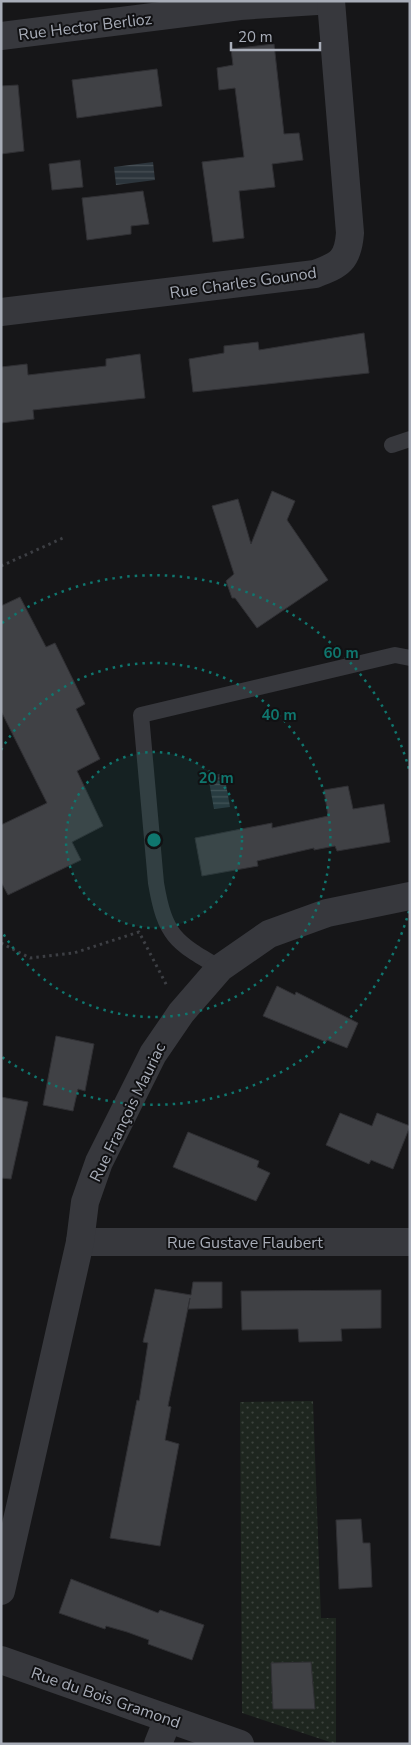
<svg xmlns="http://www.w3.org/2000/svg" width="411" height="1745" font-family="'Nunito Sans',sans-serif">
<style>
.garden{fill:url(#garden-dots)}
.water{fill:url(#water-rules)}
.building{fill:#404145;stroke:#303034}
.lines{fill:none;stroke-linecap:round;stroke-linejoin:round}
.path{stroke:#3d3f44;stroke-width:3;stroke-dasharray:2.5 4;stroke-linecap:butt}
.lane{stroke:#37383d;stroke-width:16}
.street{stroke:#37383d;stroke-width:28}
.ring{fill:none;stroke:#0f766e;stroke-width:2.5;stroke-dasharray:2.5 5}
.labels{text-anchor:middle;stroke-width:4;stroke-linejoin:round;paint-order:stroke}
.street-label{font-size:16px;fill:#a8adb8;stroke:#111113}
.centre{fill:#0f766e;stroke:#111113;stroke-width:2.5}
.ring-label{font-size:15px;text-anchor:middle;font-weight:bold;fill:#0f766e;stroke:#111113;stroke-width:4;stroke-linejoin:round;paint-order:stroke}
</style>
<defs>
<pattern id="garden-dots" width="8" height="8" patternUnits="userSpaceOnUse" patternTransform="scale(1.25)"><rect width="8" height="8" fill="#1e261f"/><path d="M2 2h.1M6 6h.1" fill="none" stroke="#3c433d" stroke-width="1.8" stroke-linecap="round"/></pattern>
<pattern id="water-rules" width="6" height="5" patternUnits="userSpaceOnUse" patternTransform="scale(1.25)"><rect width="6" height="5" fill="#2c353c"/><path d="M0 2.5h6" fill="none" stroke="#485056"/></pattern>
</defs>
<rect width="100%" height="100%" fill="#161618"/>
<!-- garden -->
<polygon class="garden" points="313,1401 321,1618 336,1618 336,1744 242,1713 240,1402"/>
<!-- water -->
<g class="water">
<polygon points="153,162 155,180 116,185 114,167"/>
<polygon points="224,773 230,807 214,809 208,776"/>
</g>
<!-- building -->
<g class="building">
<polygon points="274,44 284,134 299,133 303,160 272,164 275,187 239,191 244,238 213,242 202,162 244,157 235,88 219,90 217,68 233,65 231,49"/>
<polygon points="157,69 162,106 77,118 72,80"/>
<polygon points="18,85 24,151 1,154 1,86"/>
<polygon points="80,160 83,187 52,190 49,164"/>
<polygon points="143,191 149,224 131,226 131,234 87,240 82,198"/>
<polygon points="364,333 369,373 193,392 189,359 224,353 224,346 258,342 259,350"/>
<polygon points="140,354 145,398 33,410 34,419 1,423 1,367 27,364 28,375 106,366 106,359"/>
<polygon points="272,491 295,501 287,520 328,580 257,628 235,598 232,598 226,581 234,574 212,506 238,499 251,544"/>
<polygon points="20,597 46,647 55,643 85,704 76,709 100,759 77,771 103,826 72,842 81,860 8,895 1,882 1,825 47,803 1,711 1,606"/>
<polygon points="348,786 353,809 384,804 390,842 337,851 335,846 314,850 314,848 257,861 258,866 202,876 195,838 272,823 272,828 328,816 324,790"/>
<polygon points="277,986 295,995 296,992 358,1023 347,1048 327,1040 326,1042 263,1016"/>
<polygon points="56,1036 94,1044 85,1091 78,1089 73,1111 43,1105"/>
<polygon points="1,1097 28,1102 11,1179 1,1178"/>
<polygon points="340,1113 372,1126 377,1113 410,1126 393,1169 371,1160 369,1164 326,1145"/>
<polygon points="188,1132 259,1161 257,1167 270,1173 256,1201 173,1167"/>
<polygon points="193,1282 222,1282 222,1308 188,1309 190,1298 168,1406 171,1407 165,1440 179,1444 160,1546 110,1538 137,1400 139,1401 148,1343 143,1342 155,1289 191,1295"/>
<polygon points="381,1290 381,1328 341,1329 342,1341 299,1342 298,1329 242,1330 241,1291"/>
<polygon points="361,1519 363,1543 370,1543 372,1587 339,1589 336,1520"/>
<polygon points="71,1579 158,1613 160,1610 204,1625 192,1660 148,1644 149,1640 127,1632 106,1626 105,1629 59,1613"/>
<polygon points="311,1662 315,1709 273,1709 271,1663"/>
</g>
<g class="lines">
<!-- path -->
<g class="path">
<polyline points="1,566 63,538"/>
<polyline points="1,943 30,958 74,953 139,932 167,986"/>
</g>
<!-- lane -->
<g class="lane">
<polyline points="392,445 410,439"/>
<path d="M220 968C175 942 165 936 156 883L141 715 395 655 410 658"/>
</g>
<!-- street -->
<g class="street">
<polyline points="1,36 240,6 317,1"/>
<path d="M1 312 315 274C340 265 348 260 350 233L331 1"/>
<polyline points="80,1242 410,1242"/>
<polyline points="1,1591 80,1242 85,1202 99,1162 153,1054 181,1013 220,968 269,934 327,913 410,896"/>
<polyline points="1,1660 240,1744"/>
<polyline points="158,1744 168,1719"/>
</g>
</g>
<!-- distance rings -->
<circle cx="154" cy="840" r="88" fill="#0f766e" fill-opacity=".12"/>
<g class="ring">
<circle cx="154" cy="840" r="88"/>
<path d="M1 750A177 177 0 1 1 1 930"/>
<path d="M409 911A265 265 0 0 1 2 1057M2 623A265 265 0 0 1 409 769"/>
</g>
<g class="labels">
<!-- street labels -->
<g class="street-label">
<text transform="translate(85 26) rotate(-7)" y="6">Rue Hector Berlioz</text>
<text transform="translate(243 282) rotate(-8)" y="6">Rue Charles Gounod</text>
<text transform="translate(127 1112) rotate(-64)" y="6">Rue François Mauriac</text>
<text x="245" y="1248">Rue Gustave Flaubert</text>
<text transform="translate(106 1697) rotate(19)" y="6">Rue du Bois Gramond</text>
</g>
</g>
<circle cx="154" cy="840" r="8" class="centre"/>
<g class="ring-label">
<text x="341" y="658">60 m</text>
<text x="279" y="720">40 m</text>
<text x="216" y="783">20 m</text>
</g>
<!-- border -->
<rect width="411" height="1745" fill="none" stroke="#a8adb8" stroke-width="5"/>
<!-- scale -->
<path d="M231 42v8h89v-8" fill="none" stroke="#a8adb8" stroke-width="2.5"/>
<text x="238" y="42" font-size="15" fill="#a8adb8" stroke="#111113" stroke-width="4" paint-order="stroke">20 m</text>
</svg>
